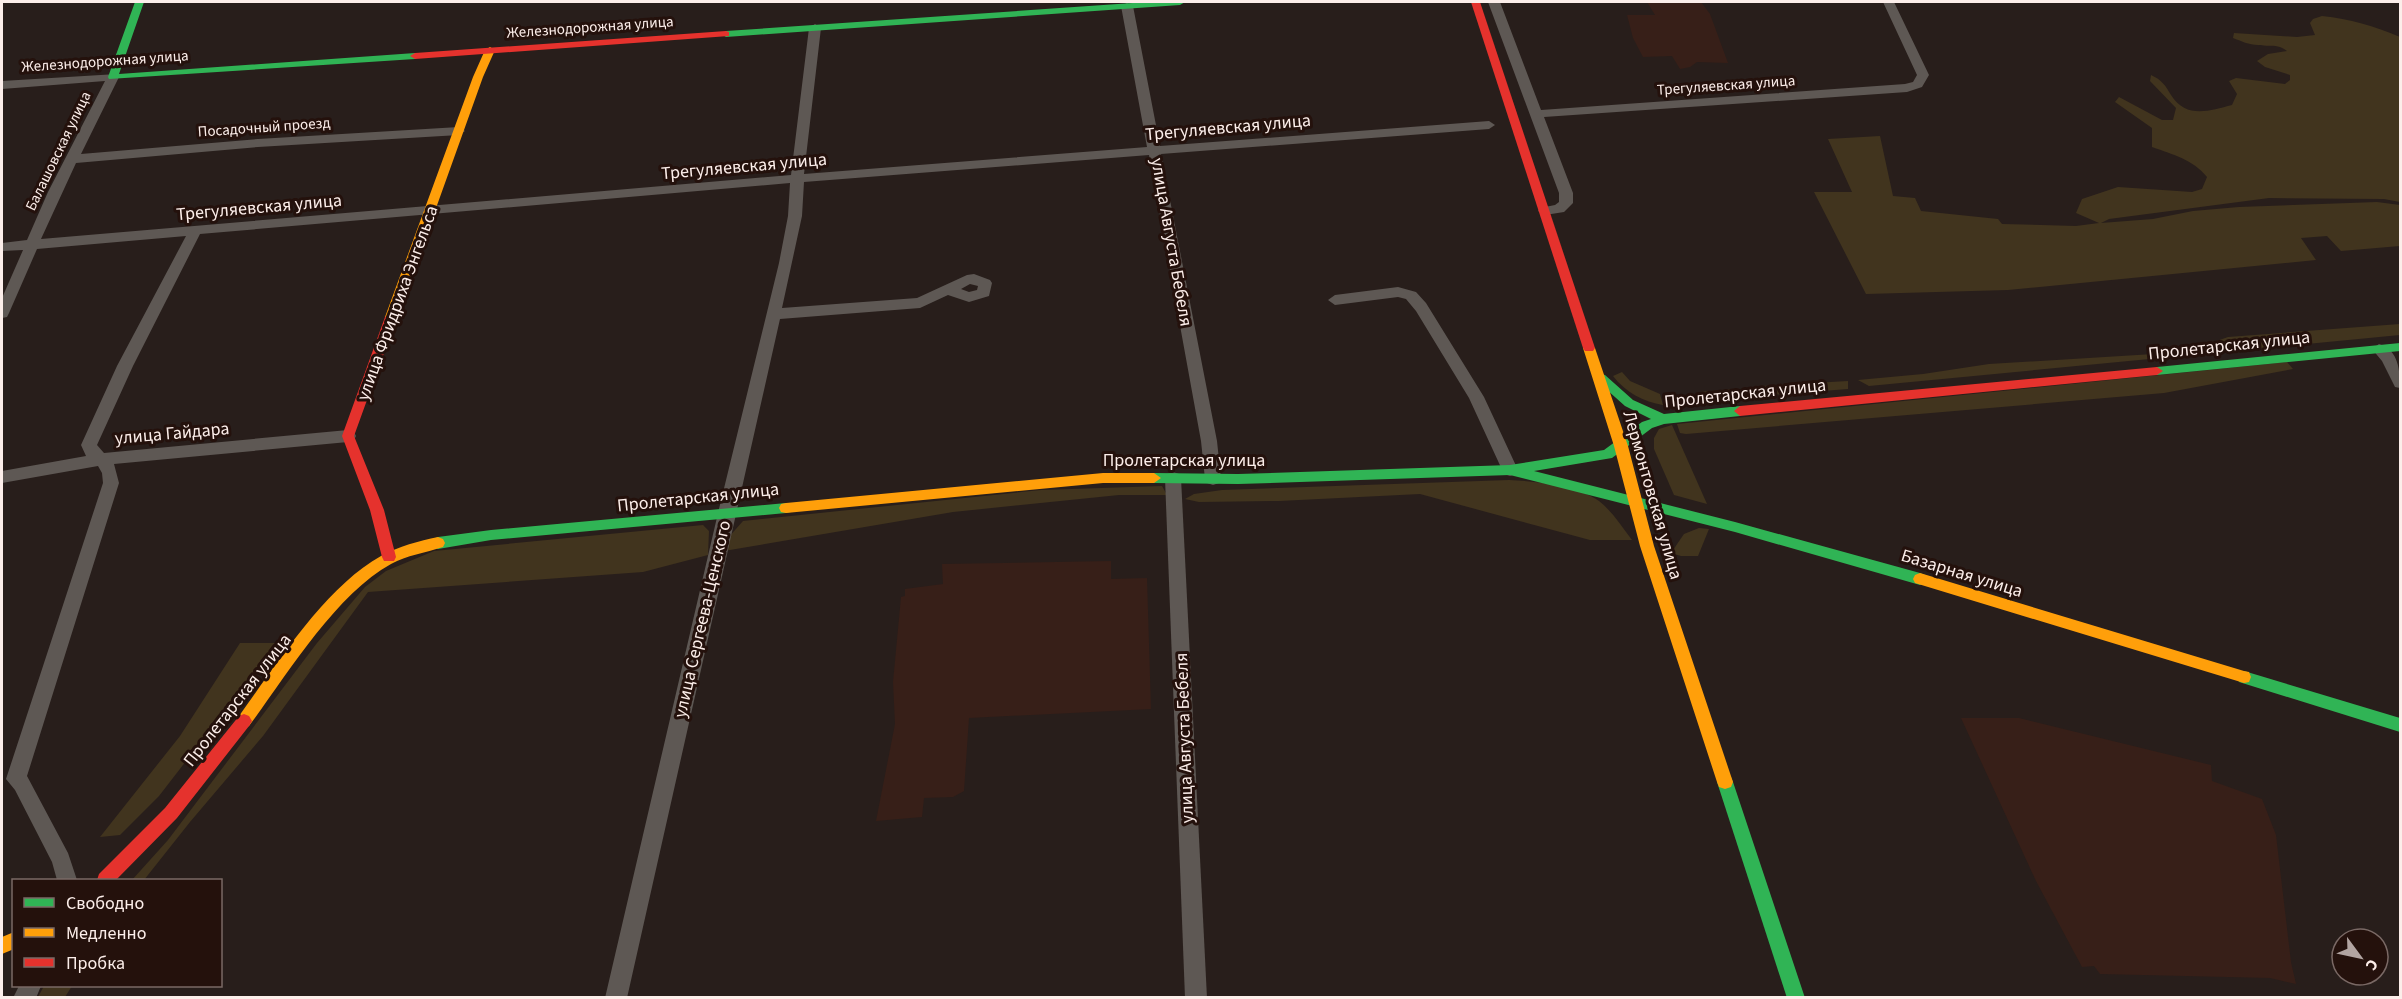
<svg xmlns="http://www.w3.org/2000/svg" width="2402" height="999" font-family="'Source Sans 3',sans-serif">
<style>
.built{fill:#371f18}
.green{fill:#41341e}
.lines{fill:none;stroke-linecap:round;stroke-linejoin:round}
.street{fill:#5e5854;fill-rule:evenodd}
.fast{fill:#30b455;fill-rule:evenodd}
.slow{fill:#ff9f0a;fill-rule:evenodd}
.jam{fill:#e5322d;fill-rule:evenodd}
.labels{text-anchor:middle;stroke-width:6;stroke-linejoin:round;paint-order:stroke}
.far-street-label{font-size:15px;fill:#fceeea;stroke:#24110c}
.street-label{font-size:18px;fill:#fceeea;stroke:#24110c}
</style>
<rect width="100%" height="100%" fill="#281e1b"/>
<!-- built -->
<g class="built">
<polygon points="1647,2 1701,2 1710,14 1728,63 1697,62 1690,67 1680,69 1672,56 1643,57 1633,38 1627,15 1655,15"/>
<polygon points="1111,561 1111,579 1147,578 1151,709 969,718 964,791 953,797 924,798 922,817 876,821 895,724 893,682 901,597 905,596 905,589 943,584 942,564"/>
<polygon points="1961,718 2019,718 2211,765 2212,781 2262,799 2276,835 2291,962 2296,984 2270,978 2100,974 2094,966 2082,967 2036,881"/>
</g>
<!-- green -->
<g class="green">
<path d="M2322 16C2350 19 2374 26 2400 37V202L2384 199 2269 198 2109 219 2101 223 2153 219 2193 211 2239 207 2377 202 2400 205V246L2341 251 2327 236 2301 238 2316 260 2008 290 1866 294 1814 192H1852L1828 139 1880 136 1893 196 1915 198 1921 211 1998 219 2002 224 2076 226 2099 223 2076 213 2082 199 2118 187 2192 192 2202 189 2207 177C2192 159 2174 155 2152 147V128L2115 102 2119 97 2162 120H2173L2176 108 2150 81 2151 75C2162 80 2165 85 2171 95 2186 119 2209 111 2232 105L2237 94 2229 81 2236 78 2285 84 2290 80V75L2265 67 2257 61 2268 54 2287 51C2277 43 2270 47 2258 45 2249 45 2241 41 2233 38L2234 33 2297 37 2315 35 2310 23 2313 19Z"/>
<polygon points="2400,324 2400,335 1869,386 1858,380 1923,374 1989,364 2186,352 2228,337"/>
<polygon points="2287,362 2293,369 2164,393 1686,434 1680,433 1677,424"/>
<path d="M1622 372 1630 381 1660 394 1663 405C1644 402 1625 392 1613 376Z"/>
<polygon points="1848,381 1848,389 1759,396 1753,389 1761,386"/>
<polygon points="1733,389 1746,397 1705,400 1700,392"/>
<polygon points="1672,425 1707,504 1674,495 1654,449 1654,438 1659,429"/>
<path d="M1509 480C1535 481 1579 486 1599 501 1612 511 1622 527 1632 540H1590L1420 494 1279 501 1199 502 1185 499 1194 494 1222 490Z"/>
<polygon points="1162,486 1167,495 1119,495 953,512 724,551 728,538 743,521 1041,490"/>
<polygon points="703,525 709,531 708,555 643,572 368,592 263,736 190,822 144,880 132,880 168,840 317,643 365,587 386,571 434,551"/>
<polygon points="1699,528 1709,529 1698,556 1681,556 1671,553 1684,534"/>
<polygon points="240,643 281,643 258,668 159,796 120,835 100,837 180,736"/>
<polygon points="44,986 72,986 65,997 38,997"/>
</g>
<g class="lines">
<!-- street -->
<g class="street">
<polygon points="1488,2 1500,2 1541,110 1905,84 1913,82 1917,75 1883,2 1894,2 1929,75 1922,87 1907,92 1544,117 1573,193 1573,203 1564,212 1545,215 1538,211 1540,208 1555,205 1559,202 1559,193"/>
<path d="M1127 3 1133 6 1160 146 1489 121 1495 125 1489 129 1161 154 1217 441 1221 479 1219 483 1213 485 1207 483 1205 479 1201 441 1149 155 804 182 802 216 782 308 917 298 967 275 974 274 990 280 992 283 989 296 969 302 948 295 920 308 780 319 627 998H605L718 513 779 263 788 216 790 183 200 234 133 366 97 445 104 453 348 430 354 432 356 436 354 440 348 442 114 464 119 483 27 776 68 853 77 880H57L52 862 15 790 6 779 103 483 102 473 98 466 2 483V471L86 456 81 445 117 366 186 236 37 249 9 313 7 317 2 318V298L23 250 2 251V243L27 240 48 192 105 81 2 89V81L117 74 119 77 81 154 258 139 459 127 465 131 459 135 258 147 76 163 41 239 791 175 809 28 815 24 821 28 804 174 1147 147 1121 6ZM970 284 978 286 977 290 969 292 961 289Z"/>
<polygon points="1398,287 1416,292 1426,303 1484,397 1518,470 1516,474 1510,476 1504,474 1469,398 1416,311 1406,299 1398,297 1335,305 1328,300 1335,295"/>
<path d="M2379 344C2399 350 2400 371 2400 388L2395 387 2382 361 2372 349Z"/>
<polygon points="1173,472 1179,474 1181,478 1207,998 1185,998 1165,478 1167,474"/>
<polygon points="19,986 41,986 36,998 13,998"/>
</g>
<!-- fast -->
<g class="fast">
<polygon points="135,2 144,2 119,74 415,53 420,56 415,59 109,79 108,77"/>
<polygon points="1147,2 1185,2 1180,5 726,37 721,34 726,31"/>
<polygon points="2400,343 2400,351 2157,375 2151,371 2157,367"/>
<polygon points="1601,374 1605,375 1633,400 1664,414 1740,406 1746,411 1740,416 1664,424 1652,428 1612,458 1534,471 1735,522 1920,573 1925,575 1927,579 1925,583 1920,585 1735,532 1510,475 1238,484 1154,483 1147,478 1154,473 1238,474 1510,465 1604,450 1642,422 1651,419 1625,406 1597,381 1595,378"/>
<polygon points="786,503 791,504 793,508 791,512 786,513 491,540 438,549 433,547 431,543 433,539 438,537 491,530"/>
<polygon points="2244,671 2400,718 2400,732 2239,682 2237,677 2239,672"/>
<polygon points="1725,775 1731,777 1733,782 1805,998 1787,998 1717,782 1719,777"/>
</g>
<!-- slow -->
<g class="slow">
<polygon points="490,47 495,50 483,77 397,317 395,320 387,320 385,317 473,77 485,50"/>
<polygon points="1589,344 1595,348 1628,446 1654,546 1733,782 1731,787 1725,789 1719,787 1717,782 1640,546 1614,446 1583,348"/>
<polygon points="1103,473 1154,473 1161,478 1154,483 1103,483 786,513 781,512 779,508 781,504 786,503"/>
<path d="M438 537 443 539 445 543 443 547C425 553 407 555 391 564 335 595 287 675 249 726L244 728 239 726 236 721 239 716C276 665 325 587 381 556 399 546 419 541 438 537Z"/>
<polygon points="1920,573 2244,671 2249,672 2251,677 2249,682 2244,683 1915,583 1913,579 1915,575"/>
<polygon points="14,932 14,949 2,954 2,937"/>
</g>
<!-- jam -->
<g class="jam">
<polygon points="1471,2 1480,2 1595,348 1593,351 1585,351 1583,348"/>
<polygon points="726,31 729,32 729,36 415,59 410,56 415,53"/>
<polygon points="391,313 397,317 354,436 384,510 396,557 394,561 384,561 382,557 370,510 342,436 385,317"/>
<polygon points="2157,367 2163,371 2157,375 1740,416 1734,411 1740,406"/>
<polygon points="244,714 249,716 252,721 249,726 177,818 116,880 97,880 99,874 165,808 239,716"/>
</g>
</g>
<g class="labels">
<!-- far-street labels -->
<g class="far-street-label">
<text transform="translate(590 27) rotate(-4)" y="5">Железнодорожная улица</text>
<text transform="translate(105 61) rotate(-4)" y="5">Железнодорожная улица</text>
<text transform="translate(1726 85) rotate(-4)" y="5">Трегуляевская улица</text>
<text transform="translate(264 127) rotate(-4)" y="5">Посадочный проезд</text>
<text transform="translate(58 151) rotate(-64)" y="5">Балашовская улица</text>
</g>
<!-- street labels -->
<g class="street-label">
<text transform="translate(1228 127) rotate(-5)" y="6">Трегуляевская улица</text>
<text transform="translate(744 166) rotate(-5)" y="6">Трегуляевская улица</text>
<text transform="translate(259 207) rotate(-5)" y="6">Трегуляевская улица</text>
<text transform="translate(1172 242) rotate(80)" y="6">улица Августа Бебеля</text>
<text transform="translate(397 303) rotate(-70)" y="6">улица Фридриха Энгельса</text>
<text transform="translate(2229 345) rotate(-6)" y="6">Пролетарская улица</text>
<text transform="translate(1745 393) rotate(-6)" y="6">Пролетарская улица</text>
<text transform="translate(172 433) rotate(-5)" y="6">улица Гайдара</text>
<text x="1184" y="466">Пролетарская улица</text>
<text transform="translate(1653 495) rotate(74)" y="6">Лермонтовская улица</text>
<text transform="translate(698 497) rotate(-6)" y="6">Пролетарская улица</text>
<text transform="translate(1962 573) rotate(17)" y="6">Базарная улица</text>
<text transform="translate(702 619) rotate(-77)" y="6">улица Сергеева-Ценского</text>
<text transform="translate(237 700) rotate(-52)" y="6">Пролетарская улица</text>
<text transform="translate(1184 738) rotate(-92)" y="6">улица Августа Бебеля</text>
</g>
</g>
<!-- border -->
<rect width="2402" height="999" fill="none" stroke="#fceeea" stroke-width="6"/>
<!-- legend -->
<rect x="12" y="879" width="210" height="108" fill="#24110c" stroke="#7a6965" stroke-width="1.5"/>
<rect x="24" y="898" width="30" height="9" fill="#30b455" stroke="#7a6965" stroke-width="1.5"/>
<text x="66" y="909" font-size="18" fill="#fceeea">Свободно</text>
<rect x="24" y="928" width="30" height="9" fill="#ff9f0a" stroke="#7a6965" stroke-width="1.5"/>
<text x="66" y="939" font-size="18" fill="#fceeea">Медленно</text>
<rect x="24" y="958" width="30" height="9" fill="#e5322d" stroke="#7a6965" stroke-width="1.5"/>
<text x="66" y="969" font-size="18" fill="#fceeea">Пробка</text>
<!-- north arrow -->
<g transform="translate(2360 957) rotate(123)"><circle r="28" fill="#24110c" stroke="#7a6965" stroke-width="1.5"/>
<path d="M0-4.5L10 22L0 15L-10 22Z" fill="#b2a5a2"/>
<text y="-9" font-size="16" font-weight="bold" text-anchor="middle" fill="#fceeea">С</text>
</g>
</svg>
